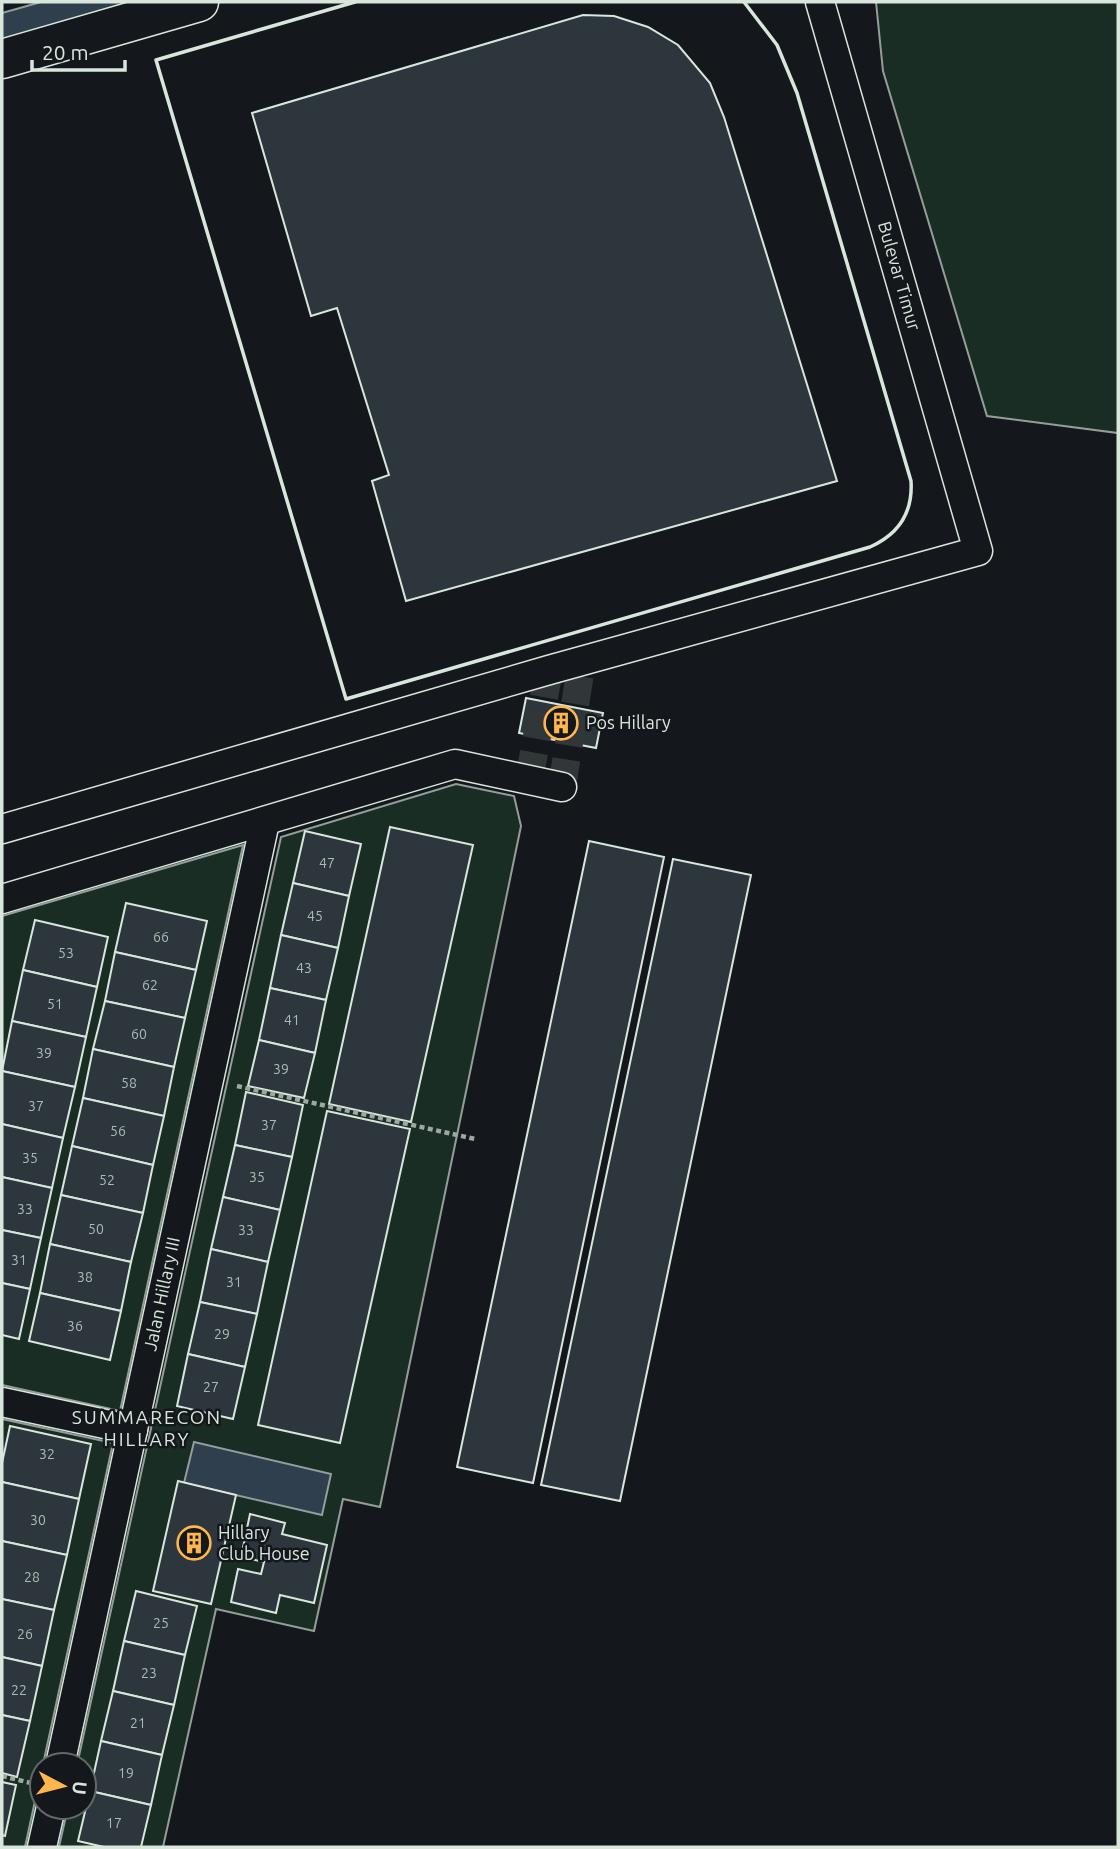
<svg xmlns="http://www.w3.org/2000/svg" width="1120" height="1849" font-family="Ubuntu,sans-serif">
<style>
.green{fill:#1a2d24;stroke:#939e99;stroke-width:2}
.water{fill:#2f3f4d;stroke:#939e99;stroke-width:2}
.building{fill:#2c363c;stroke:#d8e6dc;stroke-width:2}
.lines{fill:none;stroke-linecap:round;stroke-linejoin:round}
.street-tunnel{stroke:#313739;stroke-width:28;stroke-dasharray:28 14;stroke-linecap:butt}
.street-casing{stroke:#d8e6dc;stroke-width:31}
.secondary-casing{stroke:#d8e6dc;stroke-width:41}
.path{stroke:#9da8a2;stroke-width:4.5;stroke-dasharray:5 3.5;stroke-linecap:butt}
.street{stroke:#14181c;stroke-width:28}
.secondary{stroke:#14181c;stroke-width:38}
.wall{stroke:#d8e6dc;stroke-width:3.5}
.labels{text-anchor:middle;stroke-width:5;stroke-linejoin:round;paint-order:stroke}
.number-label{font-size:14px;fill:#adbab4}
.street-label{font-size:18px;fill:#d8e6dc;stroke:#14181c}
.poi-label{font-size:18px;fill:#d8e6dc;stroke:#14181c;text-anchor:start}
.neighbourhood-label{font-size:19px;letter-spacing:2px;fill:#d8e6dc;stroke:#14181c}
</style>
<rect width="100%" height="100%" fill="#14181c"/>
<!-- green -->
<g class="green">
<polygon points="876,2 1118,2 1118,433 987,416 883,71"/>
<polygon points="456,784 514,796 521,826 380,1507 343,1499 314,1631 216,1609 163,1847 59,1847 68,1807 84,1807 84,1765 77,1765 281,837"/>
<polygon points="243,845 120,1411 2,1385 2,916"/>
<polygon points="2,1419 113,1443 25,1847 2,1847"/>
</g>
<!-- water -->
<g class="water">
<polygon points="41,2 143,2 2,44 2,13"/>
<polygon points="194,1442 331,1474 322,1515 184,1483"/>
</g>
<!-- building -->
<g class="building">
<polygon points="583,15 614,16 648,27 678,45 710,83 724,117 837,481 406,601 372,481 389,475 337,308 311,316 252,113"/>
<polygon points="526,698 603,713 596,748 519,733"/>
<polygon points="390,827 473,845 411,1122 329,1104"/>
<polygon points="305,831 361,844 349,896 293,883"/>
<polygon points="589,841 664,857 533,1483 457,1467"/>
<polygon points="673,859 751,875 620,1501 541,1485"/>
<polygon points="293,883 349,896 338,948 281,935"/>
<polygon points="126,903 207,921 196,970 115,952"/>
<polygon points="35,920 108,937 97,987 23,970"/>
<polygon points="281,935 338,948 326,1000 270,988"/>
<polygon points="115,952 196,970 185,1018 105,1001"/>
<polygon points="23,970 97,987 86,1037 12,1021"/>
<polygon points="270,988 326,1000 315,1053 259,1040"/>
<polygon points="105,1001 185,1018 174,1067 93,1049"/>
<polygon points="12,1021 86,1037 75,1087 2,1071"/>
<polygon points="259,1040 315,1053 304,1098 248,1086"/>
<polygon points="93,1049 174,1067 164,1116 83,1098"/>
<polygon points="2,1071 75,1087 63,1138 2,1124"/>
<polygon points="246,1092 303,1105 292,1157 235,1145"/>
<polygon points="83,1098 164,1116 153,1165 72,1146"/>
<polygon points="327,1111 410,1129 340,1443 258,1425"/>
<polygon points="2,1124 63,1138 52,1188 2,1177"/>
<polygon points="235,1145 292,1157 280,1210 223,1197"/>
<polygon points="72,1146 153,1165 143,1213 61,1195"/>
<polygon points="2,1177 52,1188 41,1238 2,1230"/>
<polygon points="61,1195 143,1213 131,1262 50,1244"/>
<polygon points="223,1197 280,1210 268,1262 211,1249"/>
<polygon points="2,1230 41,1238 30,1289 2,1283"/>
<polygon points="50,1244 131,1262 121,1311 40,1293"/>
<polygon points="211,1249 268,1262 257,1314 200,1302"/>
<polygon points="2,1283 30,1289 19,1339 2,1335"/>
<polygon points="40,1293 121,1311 110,1360 29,1341"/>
<polygon points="200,1302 257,1314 245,1367 188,1354"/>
<polygon points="188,1354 245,1367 233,1419 177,1406"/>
<polygon points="10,1426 91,1444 79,1499 2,1482 2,1463"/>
<polygon points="178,1481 236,1495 211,1604 153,1591"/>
<polygon points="2,1482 79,1499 67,1555 2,1541"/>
<polygon points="250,1514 285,1523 282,1534 327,1545 314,1603 280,1595 276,1613 231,1602 238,1569 261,1574 264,1562 241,1557"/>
<polygon points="2,1541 67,1555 54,1610 2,1599"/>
<polygon points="136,1591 197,1606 185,1655 124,1641"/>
<polygon points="2,1599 54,1610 42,1666 2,1657"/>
<polygon points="124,1641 185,1655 174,1705 113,1691"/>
<polygon points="2,1657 42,1666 30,1721 2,1715"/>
<polygon points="113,1691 174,1705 162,1755 101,1741"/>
<polygon points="2,1715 30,1721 17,1777 2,1773"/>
<polygon points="101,1741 162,1755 151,1805 90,1791"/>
<polygon points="2,1782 16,1785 5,1836 2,1835"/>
<polygon points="90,1791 151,1805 141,1847 104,1847 78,1841"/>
</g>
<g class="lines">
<!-- street-tunnel -->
<g class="street-tunnel">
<polyline points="529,780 549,670"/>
<polyline points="562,787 582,661"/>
</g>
<defs>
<g id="street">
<polyline points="2,829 549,670 978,551 820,2"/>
<polyline points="2,899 455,764 562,787"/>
<polyline points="2,1402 133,1430"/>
<polyline points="60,1765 265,822"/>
<polyline points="42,1847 51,1807"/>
</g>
<polyline id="secondary" points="2,59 199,2"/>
</defs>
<!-- street casing -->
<use href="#street" class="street-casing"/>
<!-- secondary casing -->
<use href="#secondary" class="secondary-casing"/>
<!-- path -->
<g class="path">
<polyline points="237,1086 475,1139"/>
<polyline points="2,1776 35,1784"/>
</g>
<!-- street -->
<use href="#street" class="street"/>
<!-- secondary -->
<use href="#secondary" class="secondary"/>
<!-- wall -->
<path class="wall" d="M355 2 156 60 346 699 870 547C899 534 913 512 911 481L797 93 777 45 744 2"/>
</g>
<!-- icons -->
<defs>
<symbol id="building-ring" viewBox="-11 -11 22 22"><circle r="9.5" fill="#14181c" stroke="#ffb74d" stroke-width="1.5"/><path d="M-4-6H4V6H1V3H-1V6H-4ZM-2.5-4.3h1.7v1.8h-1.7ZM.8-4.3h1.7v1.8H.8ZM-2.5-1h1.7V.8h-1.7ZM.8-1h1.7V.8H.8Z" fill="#ffb74d"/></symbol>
</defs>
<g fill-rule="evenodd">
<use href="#building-ring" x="542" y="704" width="38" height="38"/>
<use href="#building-ring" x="175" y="1524" width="38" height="38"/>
</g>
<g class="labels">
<!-- number labels -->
<g class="number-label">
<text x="327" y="868">47</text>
<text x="315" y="921">45</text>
<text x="161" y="942">66</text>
<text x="66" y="958">53</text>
<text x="304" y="973">43</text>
<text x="150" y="990">62</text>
<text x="55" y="1009">51</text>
<text x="292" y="1025">41</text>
<text x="139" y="1039">60</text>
<text x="44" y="1058">39</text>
<text x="281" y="1074">39</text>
<text x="129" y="1088">58</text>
<text x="36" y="1111">37</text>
<text x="269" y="1130">37</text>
<text x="118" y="1136">56</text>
<text x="30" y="1163">35</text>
<text x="257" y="1182">35</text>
<text x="107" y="1185">52</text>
<text x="25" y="1214">33</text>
<text x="96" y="1234">50</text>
<text x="246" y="1235">33</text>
<text x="19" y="1265">31</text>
<text x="85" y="1282">38</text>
<text x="234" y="1287">31</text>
<text x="75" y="1331">36</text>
<text x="222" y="1339">29</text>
<text x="211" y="1392">27</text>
<text x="47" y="1459">32</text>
<text x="38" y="1525">30</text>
<text x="32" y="1582">28</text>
<text x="161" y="1628">25</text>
<text x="25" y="1639">26</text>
<text x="149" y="1678">23</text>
<text x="19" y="1695">22</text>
<text x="138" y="1728">21</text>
<text x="126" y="1778">19</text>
<text x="114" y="1828">17</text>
</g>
<!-- street labels -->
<g class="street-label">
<text transform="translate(899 276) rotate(74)" y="6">Bulevar Timur</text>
<text transform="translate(162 1294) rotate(-78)" y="6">Jalan Hillary III</text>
</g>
<!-- poi labels -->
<g class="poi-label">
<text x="586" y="729">Pos Hillary</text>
<text x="218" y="1539">Hillary<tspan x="218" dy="21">Club House</tspan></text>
</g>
<!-- neighbourhood labels -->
<g class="neighbourhood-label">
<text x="147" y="1424">SUMMARECON<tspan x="147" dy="22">HILLARY</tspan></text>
</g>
</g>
<!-- border -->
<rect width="1120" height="1849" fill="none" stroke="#d8e6dc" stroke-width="7"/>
<!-- north arrow -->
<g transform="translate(63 1786) rotate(97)"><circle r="33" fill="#14181c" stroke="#626a69" stroke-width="2"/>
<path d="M0-5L12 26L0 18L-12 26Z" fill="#ffb74d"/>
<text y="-10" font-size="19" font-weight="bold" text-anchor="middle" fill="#d8e6dc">U</text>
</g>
<!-- scale -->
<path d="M32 60v10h93v-10" fill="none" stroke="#d8e6dc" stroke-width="3.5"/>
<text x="42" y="60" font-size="21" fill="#d8e6dc" stroke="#14181c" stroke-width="5" paint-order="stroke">20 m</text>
</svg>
